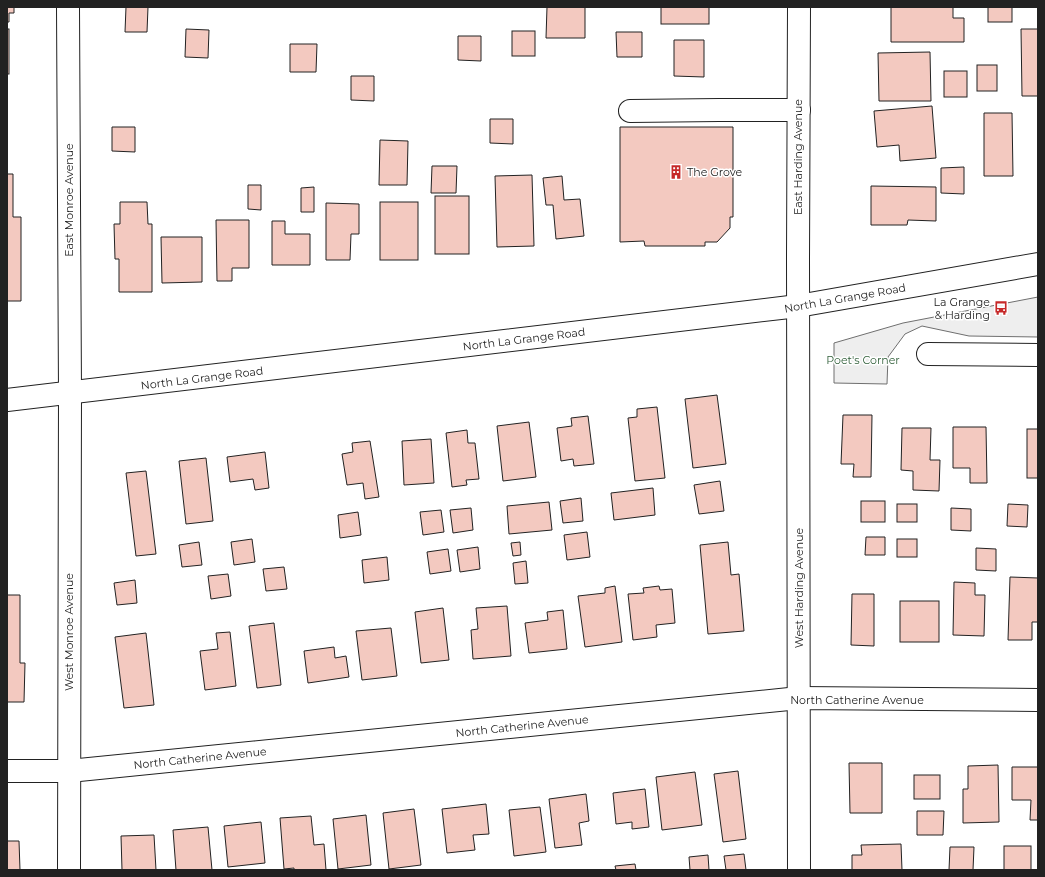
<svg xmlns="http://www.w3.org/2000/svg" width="1045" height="877" font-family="Montserrat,sans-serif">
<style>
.green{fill:#eee;stroke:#6f6f6f}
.building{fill:#f3c9c0;stroke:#222}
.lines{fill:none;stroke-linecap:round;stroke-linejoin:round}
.minor-casing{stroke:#222;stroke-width:24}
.major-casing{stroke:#222;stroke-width:24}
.minor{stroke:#fff;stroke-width:22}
.major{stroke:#fff;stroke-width:22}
.labels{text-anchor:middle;stroke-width:3;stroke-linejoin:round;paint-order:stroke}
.street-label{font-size:11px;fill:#222;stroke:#fff}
.poi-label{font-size:11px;fill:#222;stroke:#fff;text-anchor:start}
.park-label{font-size:11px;fill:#2f5e38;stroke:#fff}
</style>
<rect width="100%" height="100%" fill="#fff"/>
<!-- green -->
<polygon class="green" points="1038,297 1038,337 969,336 922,326 905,334 888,357 887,384 834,383 834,343 903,323"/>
<!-- building -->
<g class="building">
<polygon points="7,7 14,7 14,13 9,13 9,22 7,22"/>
<polygon points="126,7 148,7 147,32 125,32"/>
<polygon points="547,7 585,7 585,38 546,38"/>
<rect x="661" y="7" width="48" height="17"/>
<polygon points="891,7 953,7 953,18 964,18 964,42 891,42"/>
<rect x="988" y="7" width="24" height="15"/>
<rect x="7" y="29" width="2" height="45"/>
<polygon points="186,29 209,30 208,58 185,57"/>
<polygon points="1021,29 1038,29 1038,96 1022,96"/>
<rect x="512" y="31" width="23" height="25"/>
<polygon points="616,32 642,32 642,57 617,57"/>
<polygon points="458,36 481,36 481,61 458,60"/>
<polygon points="674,40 704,40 704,77 674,76"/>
<polygon points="290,44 317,44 316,72 290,72"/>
<polygon points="930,52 931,101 879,101 878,53"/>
<rect x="977" y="65" width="20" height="26"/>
<rect x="944" y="71" width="23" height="26"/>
<polygon points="351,76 374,76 374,101 351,100"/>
<polygon points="932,106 936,158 900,161 899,145 877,147 874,111"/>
<polygon points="984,113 1012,113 1013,176 984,176"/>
<polygon points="490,119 513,119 513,144 490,143"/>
<polygon points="112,127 135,127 135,152 112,151"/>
<polygon points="620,127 733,127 733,217 730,217 730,228 717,242 705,242 705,246 645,246 644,241 620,242"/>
<polygon points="380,140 408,141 407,185 379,185"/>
<polygon points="432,166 457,166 456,193 431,193"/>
<polygon points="964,167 964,194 941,193 941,168"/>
<polygon points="7,174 13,174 13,217 21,217 21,301 7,301"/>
<polygon points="532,175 534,246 497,247 495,176"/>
<polygon points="562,176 564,200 580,199 584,236 556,239 553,205 546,205 543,178"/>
<polygon points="248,185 261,185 261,210 248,209"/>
<polygon points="871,186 936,187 936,221 908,220 907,225 871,225"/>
<polygon points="314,187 314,212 301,212 301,188"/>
<rect x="435" y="196" width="34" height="58"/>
<polygon points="120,202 147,202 148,224 152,224 152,292 119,292 119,259 115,259 114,224 120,224"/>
<rect x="380" y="202" width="38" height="58"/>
<polygon points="326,203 359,204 359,234 351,234 350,260 326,260"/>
<polygon points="216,220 249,220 249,268 232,268 232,281 217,281"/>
<polygon points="272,221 285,221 285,234 310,234 310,265 272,265"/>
<polygon points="161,237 202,237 202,282 162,283"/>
<polygon points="717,395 726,464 693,468 685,399"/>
<polygon points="657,407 665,478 635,481 628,418 637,417 637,409"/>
<polygon points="843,415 872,415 871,477 853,477 854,464 841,464"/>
<polygon points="588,416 594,464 574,466 573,459 561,461 557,428 572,426 571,418"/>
<polygon points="529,422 536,477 503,481 497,426"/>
<polygon points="953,427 986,427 987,483 970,483 970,468 953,468"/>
<polygon points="902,428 931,428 930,460 940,460 939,491 913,490 913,471 901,470"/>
<rect x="1027" y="429" width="11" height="49"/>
<polygon points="467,430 468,443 475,443 479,479 466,480 467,485 452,487 446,433"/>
<polygon points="431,439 434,483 404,485 402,441"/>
<polygon points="370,441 379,497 365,499 363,483 347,485 342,454 353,452 352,443"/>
<polygon points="265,452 269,488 255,490 253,479 230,482 227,457"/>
<polygon points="206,458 213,521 186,524 179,461"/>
<polygon points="146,471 156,554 136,556 126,473"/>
<polygon points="720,481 724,511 699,514 694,485"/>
<polygon points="653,488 655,515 614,520 611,493"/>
<polygon points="581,498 583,521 563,523 560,501"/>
<rect x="861" y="501" width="24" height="21"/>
<polygon points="549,502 552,530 509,534 507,506"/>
<rect x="897" y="504" width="20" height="18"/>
<polygon points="1008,504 1028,505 1027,527 1007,526"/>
<polygon points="471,508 473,530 453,533 450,510"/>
<polygon points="951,508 971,509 971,531 951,530"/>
<polygon points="441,510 444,532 423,535 420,512"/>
<polygon points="358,512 361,535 340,538 338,515"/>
<polygon points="587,532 590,557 567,560 564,535"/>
<polygon points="866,537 885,537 885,555 865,555"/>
<polygon points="252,539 255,562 234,565 231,542"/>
<rect x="897" y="539" width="20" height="18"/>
<polygon points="199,542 202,565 182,567 179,545"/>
<polygon points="520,542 521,555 513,556 511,543"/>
<polygon points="728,542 731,575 739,574 744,631 708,634 700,545"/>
<polygon points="478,547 480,569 460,572 457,550"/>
<polygon points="976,548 996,549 996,571 976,570"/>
<polygon points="448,549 451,571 430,574 427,552"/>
<polygon points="387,557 389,580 364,583 362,560"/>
<polygon points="526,561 528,583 515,584 513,563"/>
<polygon points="284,567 287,589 266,591 263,569"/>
<polygon points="228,574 231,596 211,599 208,576"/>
<polygon points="1010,577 1038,578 1038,622 1032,622 1032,640 1008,640"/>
<polygon points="135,580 137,603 117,605 114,583"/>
<polygon points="954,582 975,583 975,595 985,595 984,636 953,635"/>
<polygon points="615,586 622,642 585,647 578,596 605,593 605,588"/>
<polygon points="659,586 660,590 672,589 675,623 656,625 657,637 633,640 628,594 644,593 643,588"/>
<polygon points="852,594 874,594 874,646 851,645"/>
<polygon points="7,595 20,595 20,663 25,663 24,702 7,702"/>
<rect x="900" y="601" width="39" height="41"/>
<polygon points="507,606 511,656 473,659 471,630 478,629 476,608"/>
<polygon points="443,608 449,660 421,663 415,612"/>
<polygon points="563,610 567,649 529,653 525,623 548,620 547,612"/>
<polygon points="274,623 281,685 257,688 249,626"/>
<polygon points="391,628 397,676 362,680 356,631"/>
<polygon points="230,632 236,686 205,690 200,651 218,649 216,633"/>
<polygon points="146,633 154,705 124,708 115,637"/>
<polygon points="334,647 335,658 346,656 349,677 308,683 304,651"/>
<polygon points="849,763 882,763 882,813 850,813"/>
<polygon points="998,765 999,822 963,823 963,789 968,789 968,766"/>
<polygon points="1012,767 1038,767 1038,820 1030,820 1031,800 1012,800"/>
<polygon points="738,771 746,839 723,842 714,774"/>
<polygon points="695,772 702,825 662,830 656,777"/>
<rect x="914" y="775" width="26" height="24"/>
<polygon points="645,789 649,827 632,829 632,822 616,824 613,793"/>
<polygon points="586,794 589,821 579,823 582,845 555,848 549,799"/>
<polygon points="486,804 489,834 473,835 475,850 447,853 442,809"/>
<polygon points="540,807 546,852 514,856 509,810"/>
<polygon points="414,809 421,865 389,869 383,813"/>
<polygon points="917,811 944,811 943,835 917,835"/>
<polygon points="366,815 371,865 338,869 333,819"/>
<polygon points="311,816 314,845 324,844 326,870 294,870 294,868 284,869 280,818"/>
<polygon points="261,822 265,863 228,867 224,826"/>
<polygon points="208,827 212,870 176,870 173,830"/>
<polygon points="154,835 156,870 122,870 121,836"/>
<polygon points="7,841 19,841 20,870 7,870"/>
<polygon points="901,844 902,870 852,870 852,855 862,855 861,845"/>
<rect x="1004" y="846" width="27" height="24"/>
<polygon points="950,847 974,847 973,870 949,870"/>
<polygon points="744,854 746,870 726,870 724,856"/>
<polygon points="708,855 709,870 690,870 689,857"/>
<polygon points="635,864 636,870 616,870 615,866"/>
</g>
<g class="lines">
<defs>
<g id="minor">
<polyline points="68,7 70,393 69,870"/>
<polyline points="630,111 719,110 799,110"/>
<polyline points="928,354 1038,355"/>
<polyline points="7,771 69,771 799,698 1038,700"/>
<polyline points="799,870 798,259 799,7"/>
</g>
<polyline id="major" points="7,400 798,306 1038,264"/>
</defs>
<!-- minor casing -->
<use href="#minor" class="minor-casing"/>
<!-- major casing -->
<use href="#major" class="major-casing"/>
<!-- minor -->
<use href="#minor" class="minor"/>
<!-- major -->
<use href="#major" class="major"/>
</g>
<!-- icons -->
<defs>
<symbol id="building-bare" viewBox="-9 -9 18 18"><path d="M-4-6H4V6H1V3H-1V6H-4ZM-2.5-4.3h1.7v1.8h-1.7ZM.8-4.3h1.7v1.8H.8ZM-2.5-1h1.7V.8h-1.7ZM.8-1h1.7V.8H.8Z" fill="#c62828" stroke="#fff" stroke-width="2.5" paint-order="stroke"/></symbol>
<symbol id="bus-bare" viewBox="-9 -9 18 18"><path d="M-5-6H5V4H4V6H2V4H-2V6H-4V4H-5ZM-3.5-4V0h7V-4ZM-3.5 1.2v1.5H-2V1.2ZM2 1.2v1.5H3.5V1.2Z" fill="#c62828" stroke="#fff" stroke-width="2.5" paint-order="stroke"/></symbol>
</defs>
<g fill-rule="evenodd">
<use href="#building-bare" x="666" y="162" width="20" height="20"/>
<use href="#bus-bare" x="991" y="298" width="20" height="20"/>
</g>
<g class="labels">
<!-- street labels -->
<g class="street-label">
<text transform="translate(798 157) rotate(-90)" y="4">East Harding Avenue</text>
<text transform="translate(69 200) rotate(-90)" y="4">East Monroe Avenue</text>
<text transform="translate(845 298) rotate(-10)" y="4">North La Grange Road</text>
<text transform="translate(524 339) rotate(-7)" y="4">North La Grange Road</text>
<text transform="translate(202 378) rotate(-7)" y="4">North La Grange Road</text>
<text transform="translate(799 588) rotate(-90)" y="4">West Harding Avenue</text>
<text transform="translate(69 632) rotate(-90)" y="4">West Monroe Avenue</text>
<text x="857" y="704">North Catherine Avenue</text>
<text transform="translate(522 726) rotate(-6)" y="4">North Catherine Avenue</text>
<text transform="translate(200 758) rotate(-6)" y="4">North Catherine Avenue</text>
</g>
<!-- poi labels -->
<g class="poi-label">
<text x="687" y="176">The Grove</text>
<text x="990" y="306" text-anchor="end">La Grange<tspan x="990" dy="13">&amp; Harding</tspan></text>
</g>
<!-- park labels -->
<g class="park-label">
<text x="863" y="364">Poet's Corner</text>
</g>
</g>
<!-- border -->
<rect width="1045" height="877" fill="none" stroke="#222222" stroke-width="16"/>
</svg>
